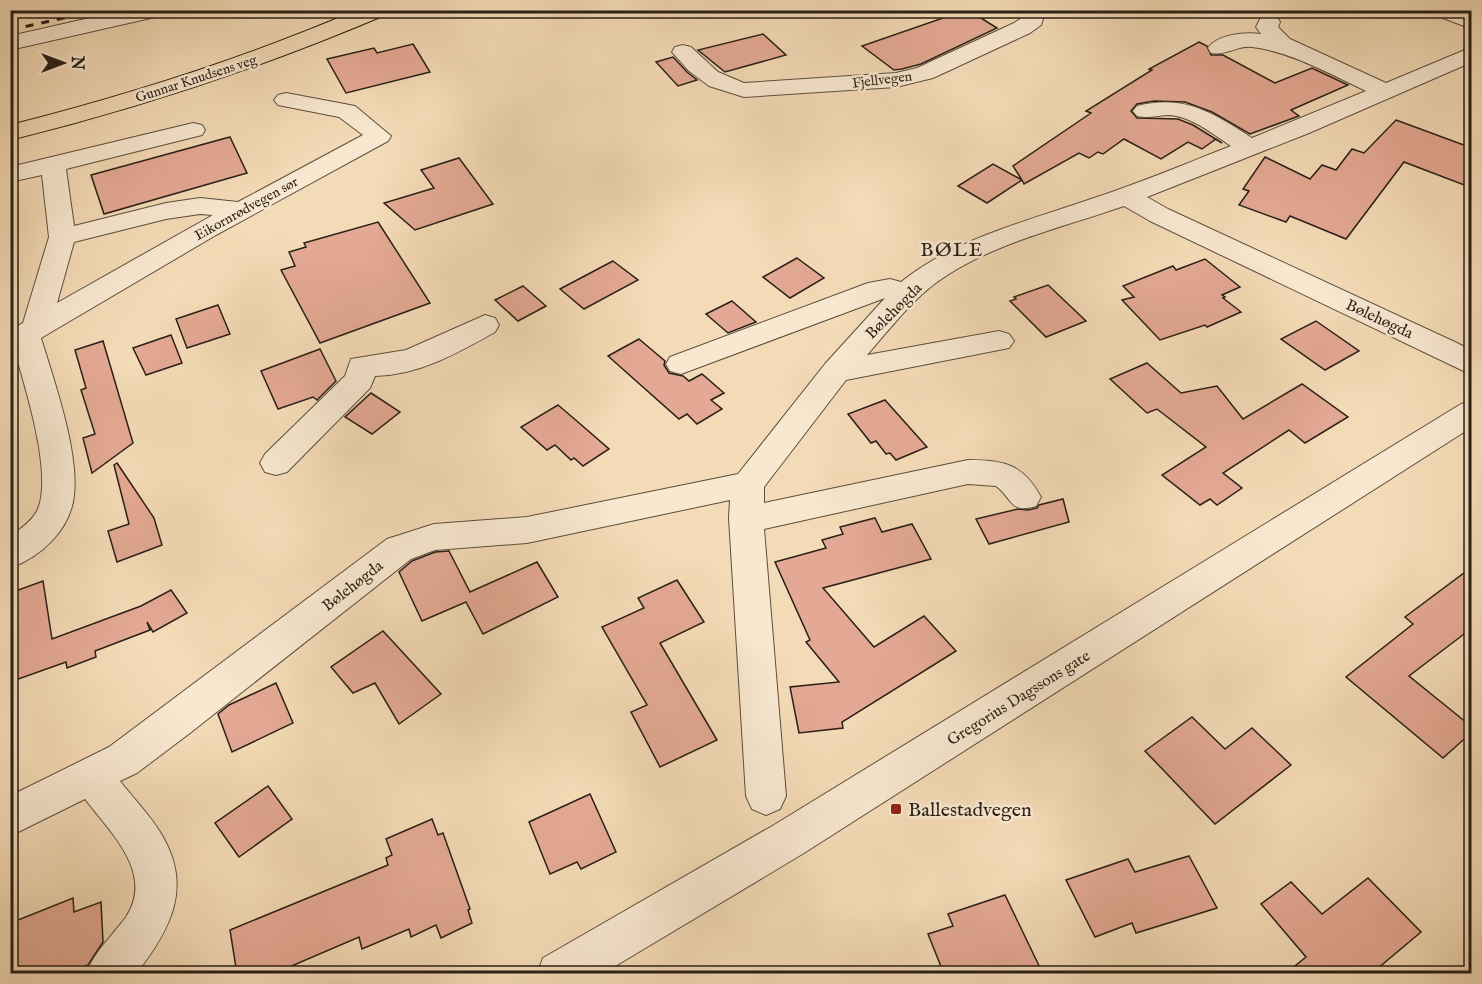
<svg xmlns="http://www.w3.org/2000/svg" width="1482" height="984" font-family="'IM FELL English',serif">
<style>
.building{fill:#e4a994;stroke:#291f17;stroke-width:1.5}
.lines{fill:none;stroke-linecap:round;stroke-linejoin:round}
.minor-casing{stroke:#5c4e3f;stroke-width:2}
.major-casing{stroke:#291f17;stroke-width:2}
.minor{fill:#f8e8d0;fill-rule:evenodd}
.major{fill:#f4dbb7;fill-rule:evenodd}
.rail{stroke:#291f17;stroke-width:3;stroke-dasharray:8 8;stroke-linecap:butt}
.poi-dot{fill:#8f2418;stroke:#f8e8d0;stroke-width:2}
.labels{text-anchor:middle;stroke-width:5;stroke-linejoin:round;paint-order:stroke}
.far-street-label{font-size:14px;fill:#291f17;stroke:#f8e8d0}
.street-label{font-size:16px;fill:#291f17;stroke:#f8e8d0}
.quarter-label{font-size:20px;letter-spacing:1.5px;fill:#291f17;stroke:#f8e8d0}
.near-poi-label{font-size:20px;fill:#291f17;stroke:#f8e8d0;text-anchor:start}
</style>
<rect width="100%" height="100%" fill="#f4dbb7"/>
<filter id="stains"><feTurbulence type="fractalNoise" baseFrequency=".00333" numOctaves="4"/><feColorMatrix values="0 0 0 0 .2 0 0 0 0 .09 0 0 0 0 .02 0 0 0 .5 -.17"/></filter>
<radialGradient id="worn" r=".72"><stop offset=".6" stop-color="#630" stop-opacity="0"/><stop offset="1" stop-color="#630" stop-opacity=".3"/></radialGradient>
<!-- building -->
<g class="building">
<polygon points="963,11 969,15 973,13 997,28 921,64 902,69 894,70 862,46"/>
<polygon points="763,34 786,55 725,72 698,50"/>
<polygon points="1199,42 1207,46 1211,55 1223,55 1275,83 1312,68 1348,85 1291,110 1299,116 1250,134 1212,112 1185,102 1154,101 1137,104 1131,111 1137,118 1178,119 1193,125 1222,143 1216,139 1202,149 1188,142 1161,159 1124,139 1103,154 1098,152 1089,158 1079,153 1024,184 1022,180 987,203 958,186 993,164 1022,180 1013,166 1091,113 1086,111 1152,70 1149,69"/>
<polygon points="413,44 430,72 346,93 327,59 374,48 377,53"/>
<polygon points="673,57 687,72 697,80 678,86 656,62"/>
<polygon points="1396,120 1472,148 1472,188 1404,162 1346,239 1290,216 1286,222 1239,205 1249,191 1243,189 1265,157 1310,179 1322,165 1336,170 1352,149 1364,153"/>
<polygon points="230,137 247,173 104,214 91,175"/>
<polygon points="459,158 493,204 415,230 384,203 434,188 421,170"/>
<polygon points="378,222 430,303 320,343 281,270 295,266 289,252 306,247 304,243"/>
<polygon points="797,258 824,278 790,298 763,277"/>
<polygon points="1205,259 1240,287 1222,295 1225,297 1223,298 1241,312 1207,327 1205,325 1160,340 1122,300 1134,297 1123,286 1173,266 1176,270"/>
<polygon points="613,261 638,280 584,309 560,289"/>
<polygon points="1048,285 1086,321 1046,337 1010,301 1016,299 1014,297"/>
<polygon points="523,286 546,306 518,321 495,300"/>
<polygon points="732,301 756,322 728,333 706,314"/>
<polygon points="218,305 230,334 187,348 176,319"/>
<polygon points="1316,321 1359,351 1325,370 1281,339"/>
<polygon points="171,335 182,363 146,375 133,348"/>
<polygon points="639,339 665,361 664,365 669,373 683,376 689,381 702,374 724,393 711,400 722,409 697,424 687,414 679,419 608,356"/>
<polygon points="103,341 133,443 92,473 83,438 95,434 81,390 86,388 75,350"/>
<polygon points="320,349 336,381 317,400 313,397 278,409 261,371"/>
<polygon points="1147,363 1181,393 1217,386 1243,419 1302,384 1348,417 1305,443 1289,430 1223,473 1242,488 1217,505 1210,499 1200,505 1162,475 1206,447 1157,409 1147,413 1110,379"/>
<polygon points="371,393 400,412 372,434 345,417"/>
<polygon points="885,400 927,447 896,460 890,453 886,454 876,441 871,443 848,414"/>
<polygon points="558,405 578,422 609,449 583,466 574,458 571,460 555,445 547,450 521,427"/>
<polygon points="117,463 154,518 162,545 117,562 108,531 129,524 114,465"/>
<polygon points="1063,499 1069,522 989,544 976,519 1018,509 1028,510 1037,508 1039,505"/>
<polygon points="875,518 882,532 912,524 931,559 823,588 874,647 924,616 956,651 842,722 843,728 799,733 790,687 839,682 806,642 810,640 775,562 826,548 822,540 843,534 840,527"/>
<polygon points="449,551 470,592 537,562 558,597 483,634 466,602 422,621 399,572 412,561 435,552"/>
<polygon points="1472,567 1472,628 1409,676 1472,727 1472,732 1443,758 1346,677 1413,624 1405,617"/>
<polygon points="677,580 704,622 660,643 717,740 660,767 631,712 647,705 602,627 644,608 638,598"/>
<polygon points="43,581 52,639 141,606 171,590 187,613 153,632 147,622 150,630 95,651 96,657 67,668 66,662 10,682 10,593"/>
<polygon points="383,631 441,694 399,724 375,683 353,693 331,667"/>
<polygon points="276,683 293,723 232,752 218,714 229,705"/>
<polygon points="1192,717 1225,749 1252,728 1291,765 1215,824 1145,751"/>
<polygon points="268,786 292,819 239,857 215,823"/>
<polygon points="590,794 616,852 581,869 577,862 550,874 529,822"/>
<polygon points="432,819 438,835 443,833 470,909 468,910 472,923 441,938 436,925 411,937 409,929 362,949 359,937 273,974 237,974 230,930 388,865 386,858 392,855 386,839"/>
<polygon points="1189,856 1217,908 1136,933 1132,923 1095,937 1066,880 1128,859 1135,872"/>
<polygon points="1368,878 1421,932 1371,974 1285,974 1306,957 1261,904 1291,882 1322,914"/>
<polygon points="1005,895 1043,974 944,974 928,934 953,926 948,914"/>
<polygon points="73,898 74,912 101,902 103,942 88,965 64,974 15,974 13,922"/>
</g>
<g class="lines">
<defs>
<g id="minor">
<polygon points="125,10 166,10 164,15 10,50 10,36"/>
<polygon points="1024,10 1046,10 1041,25 1030,33 933,78 896,87 744,97 709,86 689,71 672,52 675,47 683,45 691,47 718,72 744,83 896,73 917,68 1014,23 1023,17"/>
<polygon points="1433,10 1462,10 1472,15 1472,29 1435,15"/>
<path d="M1269 15 1277 17 1280 22 1278 27 1290 39 1386 83 1472 47V62L1309 133 1147 197 1168 209 1457 343 1472 351V375L1150 221 1124 206C1064 227 989 244 937 282 910 302 889 330 867 355L999 331 1009 334 1014 341 1009 348 846 380 764 487V503L968 460C1004 460 1023 464 1041 497L1036 506C1010 514 1013 499 996 486L968 484 764 529 786 796 780 809 766 815 752 809 746 796 729 518 730 500 527 543 435 550 411 559 190 733 137 773 120 781C133 798 149 814 160 832 194 886 171 929 136 974H86C95 951 112 936 126 917 155 873 110 832 85 799L10 836V796L109 747 387 539 434 524 527 517 738 474 825 364 885 298 681 374 670 371 666 364 670 357 868 283 890 279 901 282C956 238 1028 221 1094 198 1140 183 1185 164 1231 146 1213 134 1192 117 1170 115 1159 115 1148 119 1137 116L1133 111 1137 106C1185 94 1213 113 1252 138L1366 91C1329 74 1292 52 1252 47 1238 45 1226 56 1211 53L1208 48C1218 34 1245 32 1261 34L1256 27 1261 17Z"/>
<path d="M286 93 355 106 391 136 388 141 216 235 41 338C54 381 79 451 74 495 71 529 41 557 10 568V536C21 529 35 519 39 506 51 469 26 390 15 352L10 353V330L23 323 49 237 42 175 10 182V167L193 123 202 125 205 130 202 135 66 169 74 226 166 203 200 198 238 202 363 135 339 117 278 105 274 100 278 95ZM200 214 213 215 57 303 74 242 166 219Z"/>
<path d="M485 315 495 318 499 325 495 332C458 353 419 375 375 376L370 388 287 472 276 475 265 472 260 463 265 454 345 376 351 359 406 350Z"/>
<polygon points="1472,401 1472,427 804,853 602,974 537,974 543,958 774,825 1461,404"/>
</g>
<path id="major" d="M357 10H387L385 15C263 67 139 108 10 140V125C129 95 245 58 357 10Z"/>
</defs>
<!-- minor casing -->
<use href="#minor" class="minor-casing"/>
<!-- major casing -->
<use href="#major" class="major-casing"/>
<!-- minor -->
<use href="#minor" class="minor"/>
<!-- major -->
<use href="#major" class="major"/>
<!-- rail -->
<polyline class="rail" points="10,30 99,10"/>
</g>
<!-- markers -->
<rect class="poi-dot" x="890" y="803" width="12" height="12" rx="3"/>
<g class="labels">
<!-- far-street labels -->
<g class="far-street-label">
<text transform="translate(196 78) rotate(-18)" y="5">Gunnar Knudsens veg</text>
<text transform="translate(882 79) rotate(-7)" y="5">Fjellvegen</text>
<text transform="translate(246 208) rotate(-29)" y="5">Eikornrødvegen sør</text>
</g>
<!-- street labels -->
<g class="street-label">
<text transform="translate(893 310) rotate(-45)" y="6">Bølehøgda</text>
<text transform="translate(1380 318) rotate(25)" y="6">Bølehøgda</text>
<text transform="translate(352 585) rotate(-38)" y="6">Bølehøgda</text>
<text transform="translate(1018 697) rotate(-32)" y="6">Gregorius Dagssons gate</text>
</g>
<!-- quarter labels -->
<g class="quarter-label">
<text x="952" y="256">BØLE</text>
</g>
<!-- near-poi labels -->
<g class="near-poi-label">
<text x="908" y="816">Ballestadvegen</text>
</g>
</g>
<!-- margin -->
<rect width="1482" height="984" fill="none" stroke="#f4dbb7" stroke-width="36"/>
<rect x="12" y="12" width="1458" height="960" fill="none" stroke="#291f17" stroke-width="3"/>
<rect x="18" y="18" width="1446" height="948" fill="none" stroke="#291f17" stroke-width="1.5"/>
<!-- north arrow -->
<g transform="translate(63 63) rotate(90)" stroke="#f8e8d0" stroke-width="4.5" paint-order="stroke">
<path d="M0-4.5L10 22L0 15L-10 22Z" fill="#291f17"/>
<text y="-9" font-size="16" font-weight="bold" text-anchor="middle" fill="#291f17">N</text>
</g>
<rect width="100%" height="100%" filter="url(#stains)"/>
<rect width="100%" height="100%" fill="url(#worn)"/>
</svg>
